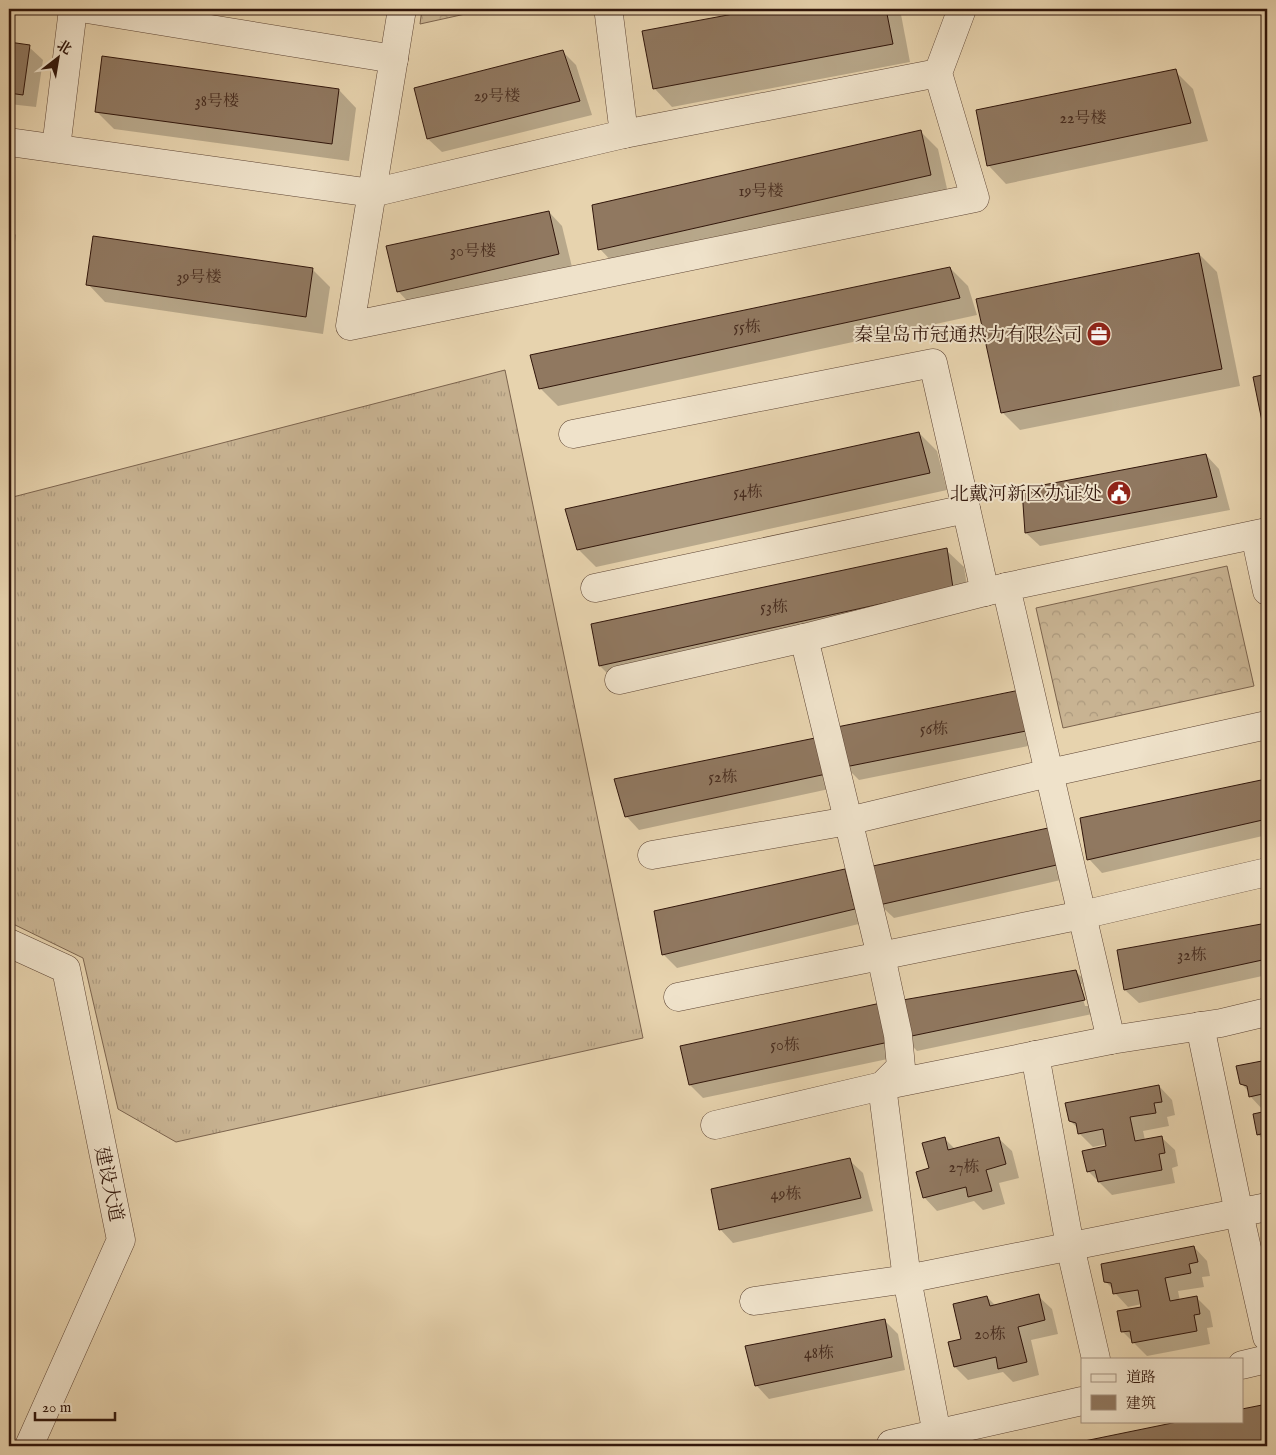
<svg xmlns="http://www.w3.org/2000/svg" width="1276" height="1455" font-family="'IM FELL English','Noto Serif SC',serif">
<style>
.grass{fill:url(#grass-tufts);stroke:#7c644e}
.forest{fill:url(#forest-crowns);stroke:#7c644e}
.shadow{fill:#0003;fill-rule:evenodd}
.building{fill:#907860;stroke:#31160b}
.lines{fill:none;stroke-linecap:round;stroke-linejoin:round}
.street-casing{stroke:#5e4534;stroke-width:29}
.street{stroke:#efe2ca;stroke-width:28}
.labels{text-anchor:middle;stroke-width:4;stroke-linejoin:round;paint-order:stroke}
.number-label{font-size:16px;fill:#492e20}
.poi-label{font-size:19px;fill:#31160b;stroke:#efe2ca;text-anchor:end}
.street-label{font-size:19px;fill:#31160b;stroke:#efe2ca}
</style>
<defs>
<pattern id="grass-tufts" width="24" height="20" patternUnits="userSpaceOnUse" patternTransform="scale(1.25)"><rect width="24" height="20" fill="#c8b392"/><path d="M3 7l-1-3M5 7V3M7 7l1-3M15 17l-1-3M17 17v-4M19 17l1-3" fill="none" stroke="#ac997d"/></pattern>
<pattern id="forest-crowns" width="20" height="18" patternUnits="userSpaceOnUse" patternTransform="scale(1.25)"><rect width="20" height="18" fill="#c8b392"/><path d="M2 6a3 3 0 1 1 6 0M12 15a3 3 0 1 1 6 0" fill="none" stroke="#ac997d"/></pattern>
</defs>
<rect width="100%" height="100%" fill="#e7d3ae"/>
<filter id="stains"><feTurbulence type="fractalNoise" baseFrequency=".004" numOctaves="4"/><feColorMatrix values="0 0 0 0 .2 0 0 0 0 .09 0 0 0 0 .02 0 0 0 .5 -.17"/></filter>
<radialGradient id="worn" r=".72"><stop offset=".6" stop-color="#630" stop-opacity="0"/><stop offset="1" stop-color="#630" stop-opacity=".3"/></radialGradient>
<!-- grass -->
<polygon class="grass" points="505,370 643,1038 176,1142 118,1109 83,958 9,922 9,498"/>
<!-- forest -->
<g class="forest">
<polygon points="422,9 488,9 420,24"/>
<polygon points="1227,566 1254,686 1063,728 1036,608"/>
</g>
<!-- shadow -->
<g class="shadow">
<polygon points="335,9 375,9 374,14"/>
<polygon points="767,9 900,9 910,62 672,107 655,89 644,32"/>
<polygon points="9,44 29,47 43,60 36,107 9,104"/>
<polygon points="563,52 576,65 592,115 442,152 428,139"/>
<polygon points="1175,71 1193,89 1208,141 1006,184 989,166 977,111"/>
<polygon points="339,90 356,108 349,161 114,129 96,111"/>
<polygon points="920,131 938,149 948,193 617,267 600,249"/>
<polygon points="549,212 562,226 572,267 411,305 398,291"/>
<polygon points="9,228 16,235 9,283"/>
<polygon points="1199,254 1217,272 1240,386 1020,430 1002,412"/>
<polygon points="950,268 968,286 977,315 558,406 540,388"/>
<polygon points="312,269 330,287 323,334 105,302 88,284"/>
<polygon points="1267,375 1267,433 1265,430 1254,378"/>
<polygon points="919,433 937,451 947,490 596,567 578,549"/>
<polygon points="1206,455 1219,469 1230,510 1040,546 1026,533 1024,490"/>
<polygon points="946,550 964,567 970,605 618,684 600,666"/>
<polygon points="1019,691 1043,743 859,780 846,767"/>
<polygon points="819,738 843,786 639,830 626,816"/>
<polygon points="1265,781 1267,783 1267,835 1102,873 1089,859"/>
<polygon points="1048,829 1074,877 894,918 880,905"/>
<polygon points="844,870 858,883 867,922 677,968 663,954"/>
<polygon points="1267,924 1267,975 1139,1003 1125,990 1118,951"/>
<path d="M1075 971 1089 984 1097 1013 917 1051 904 1037ZM1079 984H1082L1088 1006H1085Z"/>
<polygon points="880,1005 902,1056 703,1098 690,1085 682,1047"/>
<polygon points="1267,1061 1267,1109 1263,1110 1250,1096 1249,1092 1241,1083 1237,1067"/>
<polygon points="1159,1086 1172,1100 1175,1115 1167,1117 1169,1126 1143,1131 1145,1140 1161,1137 1175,1150 1178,1166 1172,1168 1175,1183 1112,1195 1088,1171 1108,1147 1107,1144 1093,1147 1079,1133 1079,1129 1070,1121"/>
<polygon points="1267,1112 1267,1144 1258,1134 1254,1115"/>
<polygon points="998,1138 1012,1151 1019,1178 999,1183 1005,1204 983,1210 974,1201 937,1211 924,1197 945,1139 955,1149"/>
<polygon points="849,1160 863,1173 873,1211 733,1243 720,1229"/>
<polygon points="1194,1247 1207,1261 1210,1276 1202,1277 1204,1287 1178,1291 1180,1301 1196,1297 1210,1311 1213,1327 1207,1328 1210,1344 1147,1356 1123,1332 1119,1312 1143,1308 1142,1304 1128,1307 1115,1293 1114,1290 1105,1281"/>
<polygon points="1038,1296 1052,1309 1058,1334 1031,1340 1039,1375 1013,1382 1003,1372 968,1380 955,1367 963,1340 987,1297 996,1306"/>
<polygon points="884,1320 898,1334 905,1370 769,1399 756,1385"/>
<polygon points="1267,1405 1267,1446 1066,1446 1189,1421 1242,1421 1242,1410"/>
</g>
<!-- building -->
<g class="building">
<polygon points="760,9 886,9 893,44 653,89 642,31"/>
<polygon points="9,42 30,45 23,95 9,93"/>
<polygon points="563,50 580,101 427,139 414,88"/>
<polygon points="102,56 339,89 332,144 95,112"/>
<polygon points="1176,69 1191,123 987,166 976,110"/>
<polygon points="921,130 931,175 598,250 592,205"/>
<polygon points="549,211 559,254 397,292 386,246"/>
<polygon points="93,236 313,268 306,317 86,285"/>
<polygon points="1199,253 1222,369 1001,413 976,299"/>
<polygon points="950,267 960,298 539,389 530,355"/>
<polygon points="1267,374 1267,430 1264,431 1253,377"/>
<polygon points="919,432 930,473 577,550 565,509"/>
<polygon points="1206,454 1217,497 1025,533 1022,489"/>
<polygon points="947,548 953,588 599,666 591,624"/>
<polygon points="1020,690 1031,730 845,767 837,727"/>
<polygon points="820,737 831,773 625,817 614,779"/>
<polygon points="1266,779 1267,785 1267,819 1087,860 1080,818"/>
<polygon points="1048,828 1061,864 879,905 873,866"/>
<polygon points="845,869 855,909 662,955 654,911"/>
<polygon points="1267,923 1267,959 1124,990 1117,950"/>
<polygon points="1076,970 1085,1000 902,1038 897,1001"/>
<polygon points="881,1003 889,1042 689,1085 680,1046"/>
<polygon points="1267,1060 1267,1093 1249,1097 1247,1086 1240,1084 1236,1066"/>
<polygon points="1159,1085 1162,1102 1154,1103 1156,1113 1130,1117 1135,1141 1162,1136 1165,1153 1159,1154 1162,1170 1098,1182 1095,1170 1087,1172 1082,1151 1106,1146 1103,1129 1078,1134 1076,1123 1069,1121 1065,1103"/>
<polygon points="1267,1111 1267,1143 1265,1133 1257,1135 1253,1114"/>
<polygon points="945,1137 948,1150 999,1137 1006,1164 986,1170 992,1191 968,1197 966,1187 923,1198 916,1172 929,1168 922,1143"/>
<polygon points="850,1158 861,1198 719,1230 711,1189"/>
<polygon points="1194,1246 1198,1262 1189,1264 1191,1273 1165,1278 1170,1301 1197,1296 1200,1314 1194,1315 1197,1331 1132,1343 1130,1331 1121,1332 1117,1311 1141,1307 1138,1290 1113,1294 1111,1283 1104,1282 1101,1264"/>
<polygon points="1039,1294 1045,1320 1018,1327 1027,1362 998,1369 996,1357 954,1367 948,1342 961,1339 953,1304 987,1296 990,1306"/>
<polygon points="885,1319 892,1357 755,1386 745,1346"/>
<polygon points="1267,1404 1267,1446 1060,1446 1182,1421 1242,1421 1242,1409"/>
</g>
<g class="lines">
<defs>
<g id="street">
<polyline points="87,9 394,59"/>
<polyline points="402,9 350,326 975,198 938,73 962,9"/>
<polyline points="610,9 609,15 624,134 938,73"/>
<polyline points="9,142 372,193 624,134"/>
<polyline points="56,148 73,9"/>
<polyline points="573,434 933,363 985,592"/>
<polyline points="1267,532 1006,587 1111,1040 1221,1023 1267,1012"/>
<polyline points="1255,535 1267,591"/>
<polyline points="1006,587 985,592 804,638 881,956 898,1035 901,1067 882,1086 907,1279 1267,1207"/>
<polyline points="595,588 966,509"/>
<polyline points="619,680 804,638"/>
<polyline points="652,855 848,821 1049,773 1267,725"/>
<polyline points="9,943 66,969 121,1240 29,1446"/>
<polyline points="678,997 1082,915 1267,872"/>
<polyline points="1200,1026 1239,1213 1267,1337"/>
<polyline points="1035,1055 1070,1246 1096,1359"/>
<polyline points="715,1125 882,1086 1111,1040"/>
<polyline points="754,1301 907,1279 937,1434"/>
<polyline points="1242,1365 1267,1359"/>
<polyline points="891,1446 891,1444 1082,1401"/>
</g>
</defs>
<!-- street casing -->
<use href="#street" class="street-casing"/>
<!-- street -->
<use href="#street" class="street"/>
</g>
<!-- icons -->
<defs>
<symbol id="office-disc" viewBox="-11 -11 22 22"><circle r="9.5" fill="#8f2418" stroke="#efe2ca"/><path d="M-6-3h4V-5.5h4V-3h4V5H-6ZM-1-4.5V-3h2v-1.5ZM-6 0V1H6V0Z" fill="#fff"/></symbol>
<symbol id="civic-disc" viewBox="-11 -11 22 22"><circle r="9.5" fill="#8f2418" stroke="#efe2ca"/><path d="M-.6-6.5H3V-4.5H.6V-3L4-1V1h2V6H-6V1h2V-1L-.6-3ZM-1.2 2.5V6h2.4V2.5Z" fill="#fff"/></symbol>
</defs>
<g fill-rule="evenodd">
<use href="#office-disc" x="1085" y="320" width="28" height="28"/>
<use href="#civic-disc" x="1105" y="479" width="28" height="28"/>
</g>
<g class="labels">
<!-- number labels -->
<g class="number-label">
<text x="497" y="101">29号楼</text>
<text x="217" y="106">38号楼</text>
<text x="1083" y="123">22号楼</text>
<text x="761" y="196">19号楼</text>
<text x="473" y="256">30号楼</text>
<text x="199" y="282">39号楼</text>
<text x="747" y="332">55栋</text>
<text x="748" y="497">54栋</text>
<text x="774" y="612">53栋</text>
<text x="934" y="734">56栋</text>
<text x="723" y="782">52栋</text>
<text x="1192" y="960">32栋</text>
<text x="785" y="1050">50栋</text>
<text x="964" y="1172">27栋</text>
<text x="786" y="1199">49栋</text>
<text x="990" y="1339">20栋</text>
<text x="819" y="1358">48栋</text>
</g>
<!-- poi labels -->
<g class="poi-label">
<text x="1082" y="341">秦皇岛市冠通热力有限公司</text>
<text x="1102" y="500">北戴河新区办证处</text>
</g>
<!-- street labels -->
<g class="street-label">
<text transform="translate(110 1184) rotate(78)" y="7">建设大道</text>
</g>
</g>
<!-- margin -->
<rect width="1276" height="1455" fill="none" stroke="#e7d3ae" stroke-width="30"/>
<rect x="10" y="10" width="1256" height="1435" fill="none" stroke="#31160b" stroke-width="2.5"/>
<rect x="15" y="15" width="1246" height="1425" fill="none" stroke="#31160b"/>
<!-- legend -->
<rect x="1081" y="1358" width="162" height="65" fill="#efe2ca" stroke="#a3907e"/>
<rect x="1091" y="1374" width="25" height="8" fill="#efe2ca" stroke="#a3907e"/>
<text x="1126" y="1382" font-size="15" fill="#31160b">道路</text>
<rect x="1091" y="1395" width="25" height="15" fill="#907860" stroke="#a3907e"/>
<text x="1126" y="1408" font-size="15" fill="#31160b">建筑</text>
<!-- north arrow -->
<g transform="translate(58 58) rotate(31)" stroke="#efe2ca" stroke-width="4" paint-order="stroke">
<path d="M0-4L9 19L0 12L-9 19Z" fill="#31160b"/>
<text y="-8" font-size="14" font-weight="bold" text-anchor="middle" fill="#31160b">北</text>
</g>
<!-- scale -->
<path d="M35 1412v8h80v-8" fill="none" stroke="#31160b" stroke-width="2.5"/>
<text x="42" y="1412" font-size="15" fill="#31160b" stroke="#efe2ca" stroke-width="4" paint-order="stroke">20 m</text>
<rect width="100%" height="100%" filter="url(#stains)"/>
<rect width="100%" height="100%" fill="url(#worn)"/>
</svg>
